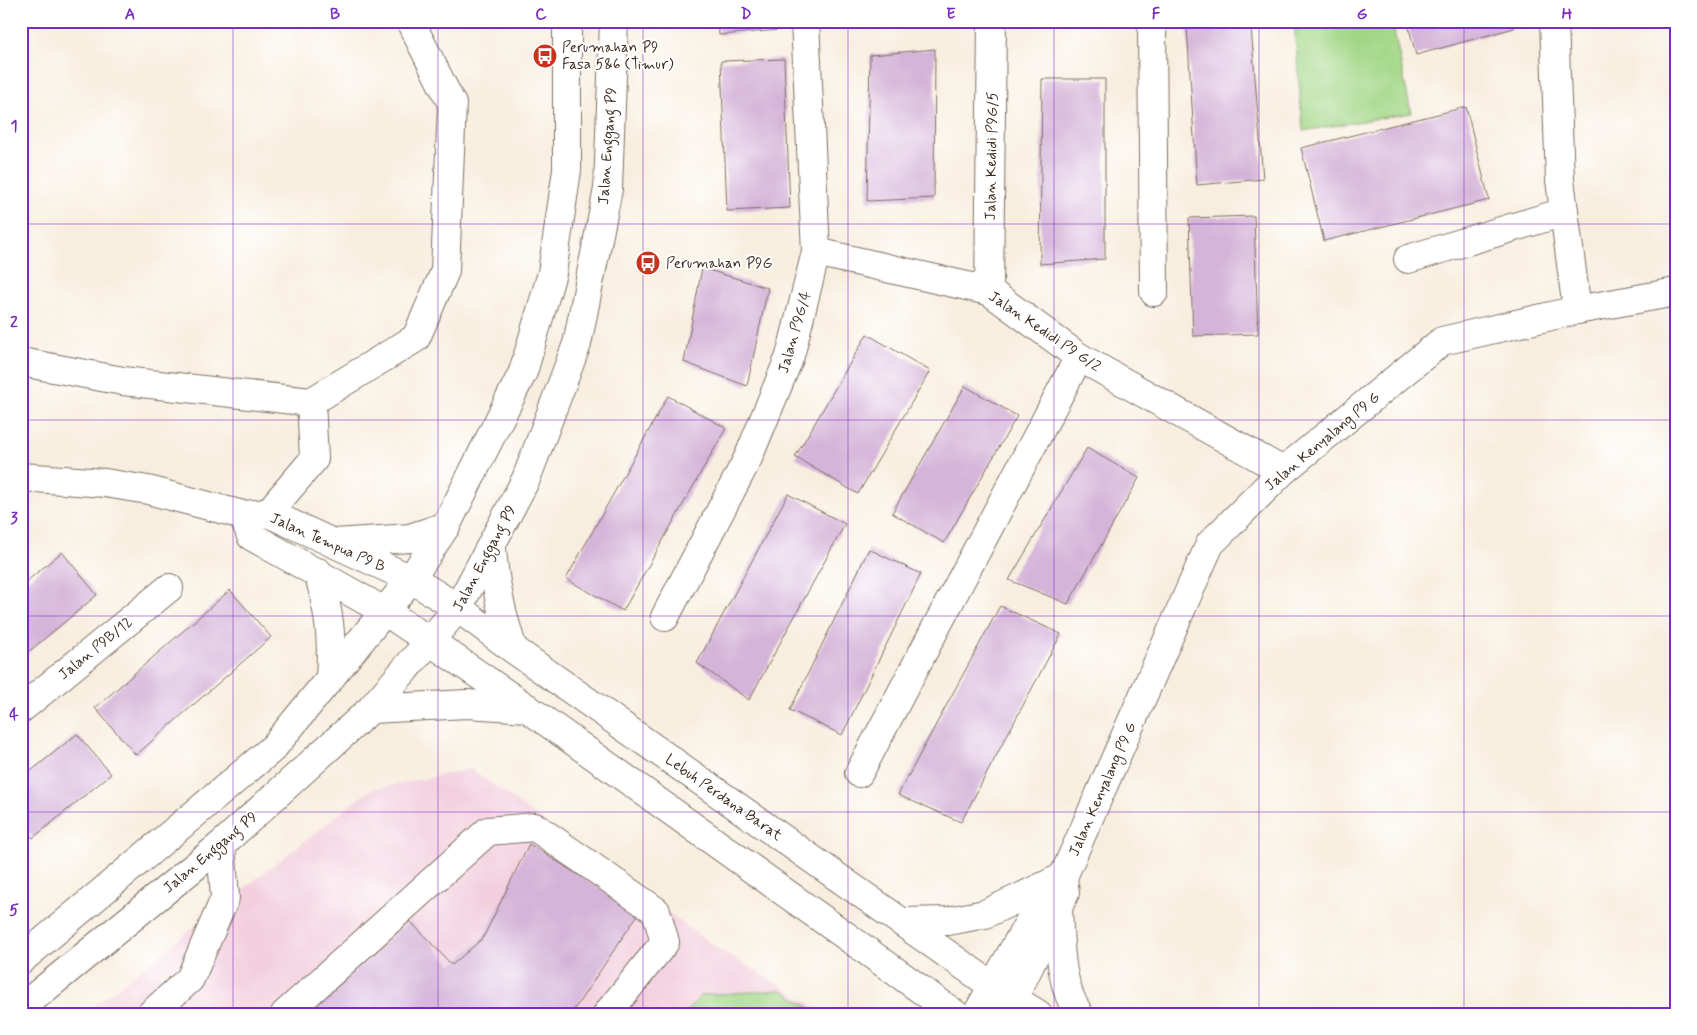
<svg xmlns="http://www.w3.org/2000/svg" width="1697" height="1035" font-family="Mynerve,sans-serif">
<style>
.built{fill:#f3cfde}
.green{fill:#a3d787;stroke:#6f8052}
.building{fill:#d5b4d9}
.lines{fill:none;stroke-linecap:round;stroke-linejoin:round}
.minor-casing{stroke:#7d6f62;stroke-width:30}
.major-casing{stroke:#7d6f62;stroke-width:30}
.minor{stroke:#fff;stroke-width:28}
.major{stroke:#fff;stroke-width:28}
.grid{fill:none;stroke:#7b2cbf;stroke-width:1;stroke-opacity:0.55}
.labels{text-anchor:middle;stroke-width:4;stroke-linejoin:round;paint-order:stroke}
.poi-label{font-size:15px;fill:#3b2a1e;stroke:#fff;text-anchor:start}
.street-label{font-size:15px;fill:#3b2a1e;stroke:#fff}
.neatline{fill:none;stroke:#7b2cbf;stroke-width:2}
.grid-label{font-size:16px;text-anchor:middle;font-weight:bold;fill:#7b2cbf}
</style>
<rect width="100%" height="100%" fill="#fff"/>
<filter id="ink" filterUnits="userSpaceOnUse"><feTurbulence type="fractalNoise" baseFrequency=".02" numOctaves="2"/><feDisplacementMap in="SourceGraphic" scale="10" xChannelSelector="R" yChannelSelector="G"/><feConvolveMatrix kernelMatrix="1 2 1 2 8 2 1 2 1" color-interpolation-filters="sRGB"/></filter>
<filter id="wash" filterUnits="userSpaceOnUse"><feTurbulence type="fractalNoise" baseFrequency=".0096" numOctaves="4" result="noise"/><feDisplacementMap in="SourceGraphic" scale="20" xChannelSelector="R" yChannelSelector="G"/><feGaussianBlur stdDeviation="1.12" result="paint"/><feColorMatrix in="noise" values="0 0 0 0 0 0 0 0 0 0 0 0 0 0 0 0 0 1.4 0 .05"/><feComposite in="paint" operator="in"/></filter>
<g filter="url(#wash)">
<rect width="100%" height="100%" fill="#f8eedf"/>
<!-- built -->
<polygon class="built" points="471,769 714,946 827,1014 83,1014 370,790"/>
<!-- green -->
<g class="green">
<polygon points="1294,21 1392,21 1411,113 1303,131"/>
<polygon points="782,990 820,1014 684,1014 702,995"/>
</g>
<g id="blocks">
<!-- building -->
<g class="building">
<polygon points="718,21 780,21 780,30 719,35"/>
<polygon points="1407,21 1512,21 1514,28 1416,55"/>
<polygon points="1187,27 1251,27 1263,179 1197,185"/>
<polygon points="935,49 934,198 867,201 870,55"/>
<polygon points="784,59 790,208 727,211 721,61"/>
<polygon points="1042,79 1105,79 1105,259 1040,264"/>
<polygon points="1466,107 1489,200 1324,241 1301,148"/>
<polygon points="1254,216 1258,334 1193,336 1189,218"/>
<polygon points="702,268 768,288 747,386 684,362"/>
<polygon points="867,334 930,371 858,494 795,457"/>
<polygon points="965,386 1017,416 944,543 892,513"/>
<polygon points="668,396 726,428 623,611 566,579"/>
<polygon points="1087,448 1139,478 1068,604 1009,580"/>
<polygon points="788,494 845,524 749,700 697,663"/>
<polygon points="869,549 921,574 842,735 790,710"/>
<polygon points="62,552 97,595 21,658 21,586"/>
<polygon points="230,590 271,637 136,755 95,708"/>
<polygon points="1000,606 1061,634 961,822 898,795"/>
<polygon points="77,734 111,774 33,838 21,824 21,779"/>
<polygon points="529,844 639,913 571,1014 307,1014 410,921 452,965 483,938"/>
</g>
</g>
</g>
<g filter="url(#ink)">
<use href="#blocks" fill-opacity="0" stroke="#7d6f62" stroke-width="1"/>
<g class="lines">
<defs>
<g id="minor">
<polyline points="1152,21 1154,292"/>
<polyline points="1554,21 1560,180 1577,310"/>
<polyline points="816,252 989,291 1079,357 1283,471"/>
<polyline points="1408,259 1564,212"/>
<polyline points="989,291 992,21"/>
<polyline points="21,362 123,381 311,402 416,338 445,271 452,104 410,21"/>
<polyline points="21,477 105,483 148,490 243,515 268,513 411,579 458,608 513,649 994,987 1038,1014"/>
<polyline points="268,513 314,459 311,402"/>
<polyline points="243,515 251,536 386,612 431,642 527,708 955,1014"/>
<polyline points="665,617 748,458 790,356 816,252 805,21"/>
<polyline points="21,709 169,588"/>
<polyline points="859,773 1079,357"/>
<path d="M1058 909C1060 943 1059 985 1079 1014"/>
<polyline points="903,922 948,921 985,914 1063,877"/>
<polyline points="151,1014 190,979 225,898 221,845"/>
<polyline points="285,1014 488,831 535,827 656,911 665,942 607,1014"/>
<polyline points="977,1014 1046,892"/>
<polyline points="1006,1014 1065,893 1063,877 1210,544 1283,471 1442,341 1577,310 1676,292"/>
</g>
<g id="major">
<polyline points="335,543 410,538 446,526"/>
<path d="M492 548C494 583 502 615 513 649"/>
<path d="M318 572C329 611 333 638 330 679"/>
<polyline points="371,709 467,704 527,708"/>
<polyline points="21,960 273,748 411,579 446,526 523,372 552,273 567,170 567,21"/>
<polyline points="21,1008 221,845 371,709 458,608 526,479 577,344 608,189 614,21"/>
</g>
</defs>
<!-- minor casing -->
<use href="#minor" class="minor-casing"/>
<!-- major casing -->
<use href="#major" class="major-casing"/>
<!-- minor -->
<use href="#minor" class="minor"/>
<!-- major -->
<use href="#major" class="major"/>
</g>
</g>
<!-- grid -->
<path class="grid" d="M233 21V1014M438 21V1014M643 21V1014M848 21V1014M1054 21V1014M1259 21V1014M1464 21V1014M21 224H1676M21 420H1676M21 616H1676M21 812H1676"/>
<!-- icons -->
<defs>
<symbol id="bus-disc" viewBox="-11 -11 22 22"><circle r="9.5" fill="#c8321e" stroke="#fff"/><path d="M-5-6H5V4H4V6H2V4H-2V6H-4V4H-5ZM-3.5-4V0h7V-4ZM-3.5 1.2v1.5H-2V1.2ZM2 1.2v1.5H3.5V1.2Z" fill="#fff"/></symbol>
</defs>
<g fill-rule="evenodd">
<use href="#bus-disc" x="531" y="42" width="28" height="28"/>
<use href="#bus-disc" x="634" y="249" width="28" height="28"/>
</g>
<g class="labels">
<!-- poi labels -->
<g class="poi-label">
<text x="562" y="52">Perumahan P9<tspan x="562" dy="17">Fasa 5&amp;6 (Timur)</tspan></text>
<text x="666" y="268">Perumahan P9G</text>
</g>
<!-- street labels -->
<g class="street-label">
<text transform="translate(607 146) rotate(-86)" y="5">Jalan Enggang P9</text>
<text transform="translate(991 156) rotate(-89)" y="5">Jalan Kedidi P9G/5</text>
<text transform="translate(1045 331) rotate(34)" y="5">Jalan Kedidi P9 G/2</text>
<text transform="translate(794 332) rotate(-74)" y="5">Jalan P9G/4</text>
<text transform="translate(1322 441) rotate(-40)" y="5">Jalan Kenyalang P9 G</text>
<text transform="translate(328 542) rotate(24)" y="5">Jalan Tempua P9 B</text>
<text transform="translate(484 558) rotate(-62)" y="5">Jalan Enggang P9</text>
<text transform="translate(95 648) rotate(-39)" y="5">Jalan P9B/12</text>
<text transform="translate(1102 789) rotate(-66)" y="5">Jalan Kenyalang P9 G</text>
<text transform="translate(724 797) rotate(35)" y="5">Lebuh Perdana Barat</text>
<text transform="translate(210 852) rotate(-40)" y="5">Jalan Enggang P9</text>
</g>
</g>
<!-- margin -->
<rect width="1697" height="1035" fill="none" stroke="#fff" stroke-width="55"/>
<rect x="28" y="28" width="1642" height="980" class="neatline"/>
<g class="grid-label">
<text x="130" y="19">A</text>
<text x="335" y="19">B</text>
<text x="541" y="19">C</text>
<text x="746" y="19">D</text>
<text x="951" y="19">E</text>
<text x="1156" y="19">F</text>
<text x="1362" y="19">G</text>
<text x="1567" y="19">H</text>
<text x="14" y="131">1</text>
<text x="14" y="327">2</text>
<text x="14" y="523">3</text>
<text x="14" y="719">4</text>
<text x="14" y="915">5</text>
</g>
</svg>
